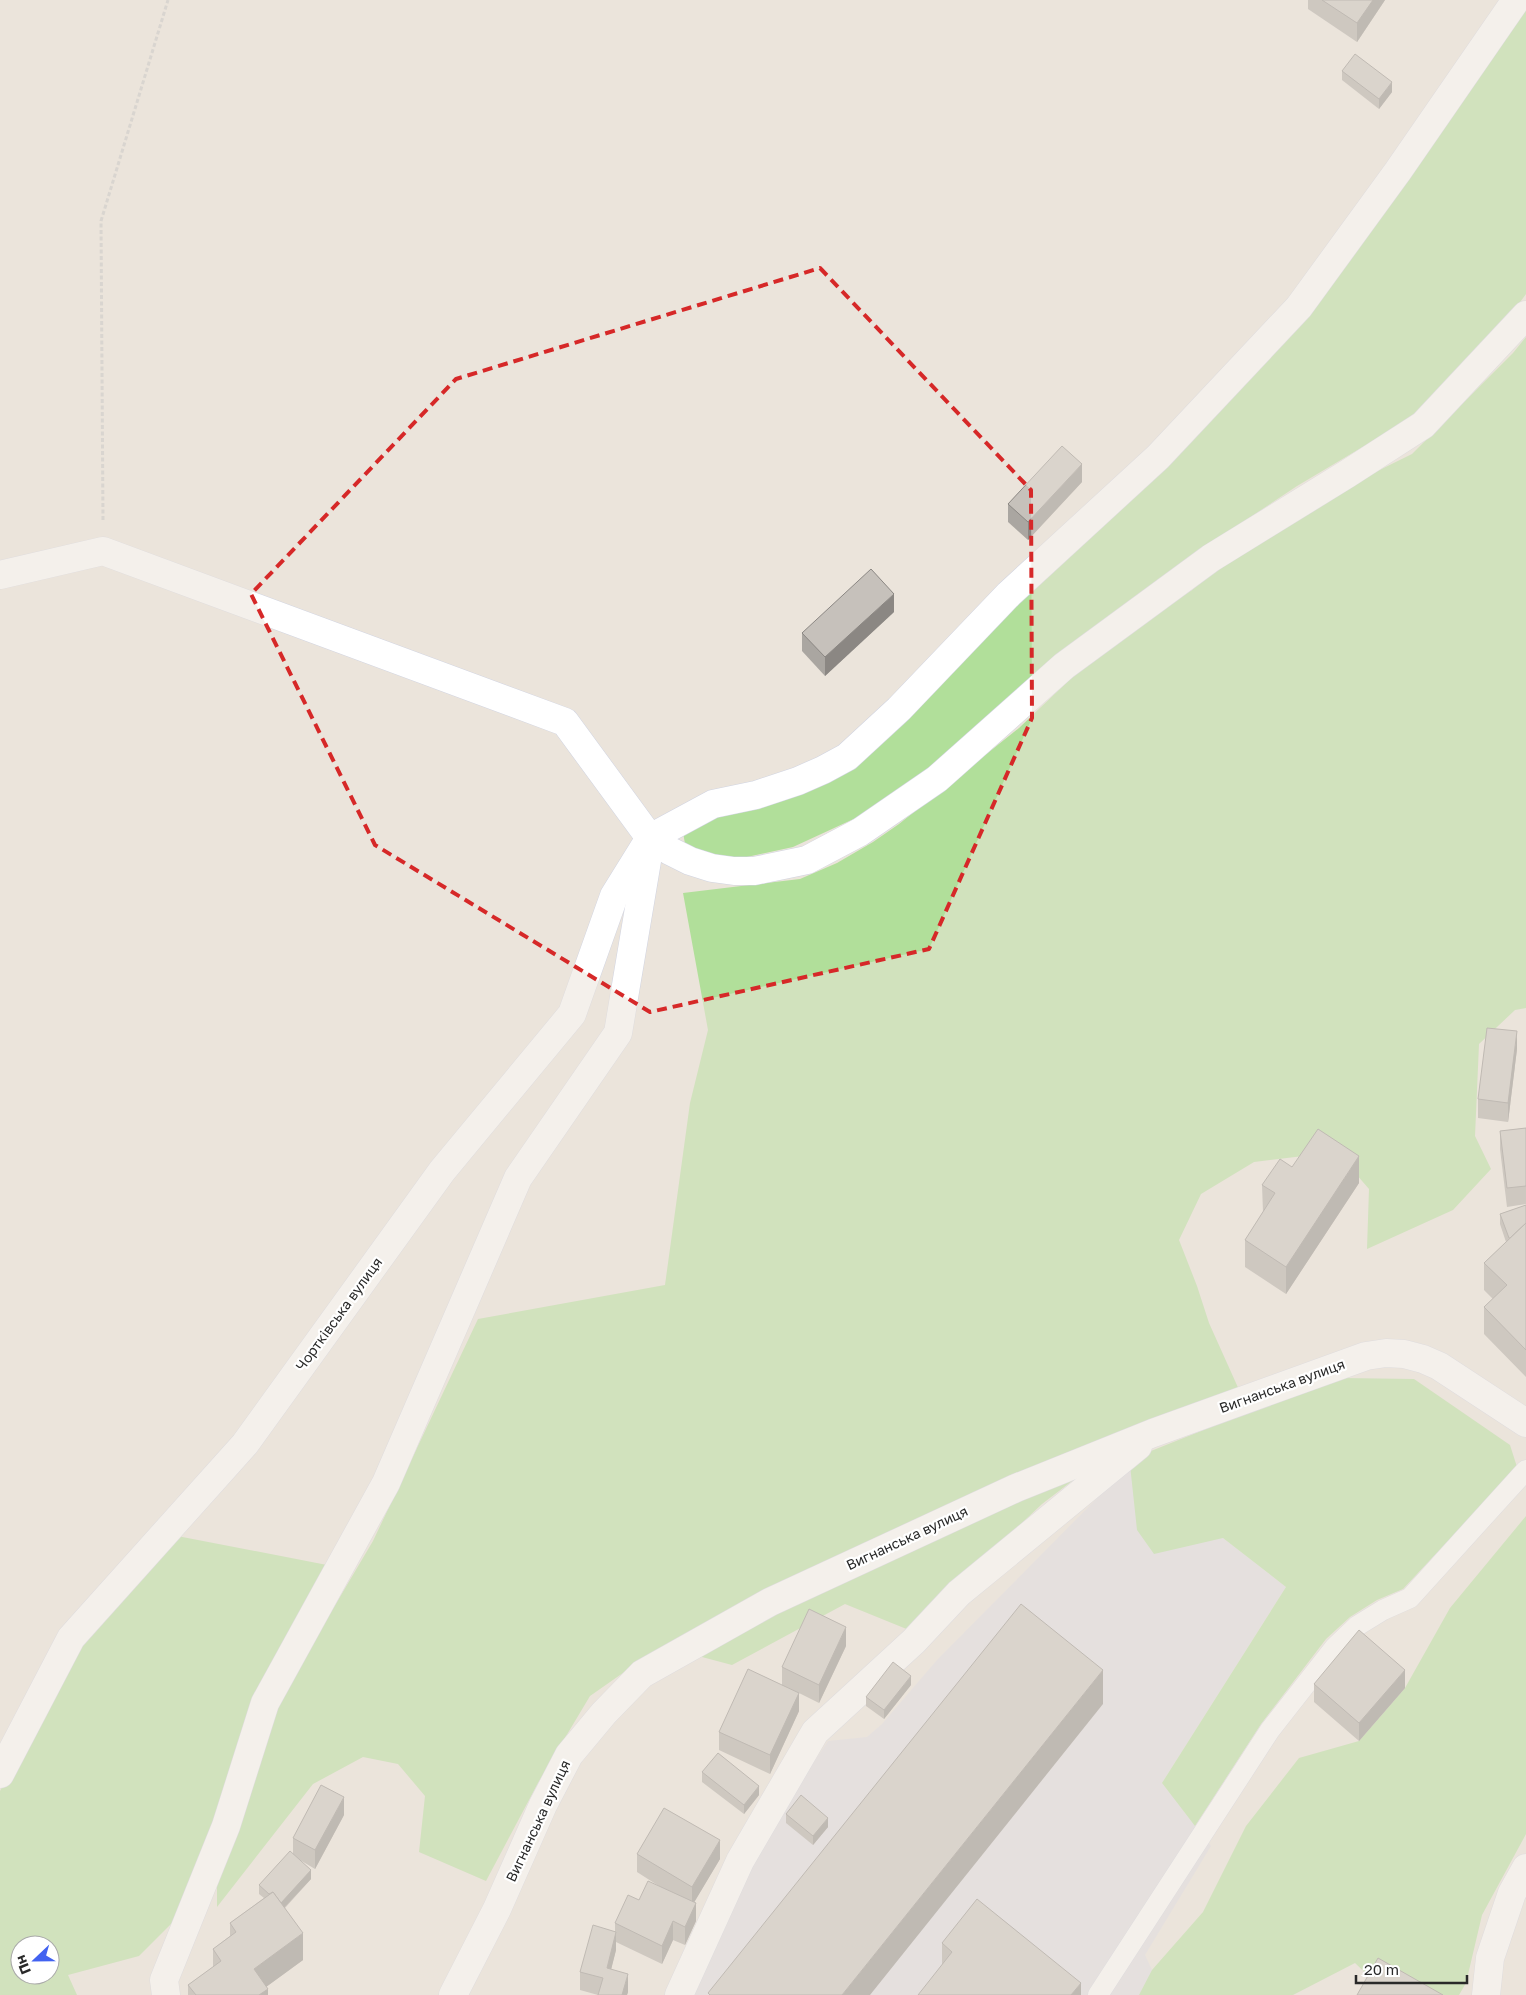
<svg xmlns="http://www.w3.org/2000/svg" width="1526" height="1995" font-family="'Golos Text',sans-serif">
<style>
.industrial{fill:#dedce3}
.green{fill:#b1df9a;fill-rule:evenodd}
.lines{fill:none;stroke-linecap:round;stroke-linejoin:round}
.service-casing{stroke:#d1d4e1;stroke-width:21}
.minor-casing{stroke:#d1d4e1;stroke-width:29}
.path{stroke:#c3c3c3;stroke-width:3;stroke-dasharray:4 2.5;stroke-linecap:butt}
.service{stroke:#fff;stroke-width:20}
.minor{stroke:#fff;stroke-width:28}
.wall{fill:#aaa6a1}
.shaded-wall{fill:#8b8783}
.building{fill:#c6c1bb;stroke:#8b8783}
.marked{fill:none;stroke:#d62828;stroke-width:4;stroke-dasharray:10 6;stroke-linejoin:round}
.labels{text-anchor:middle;stroke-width:4.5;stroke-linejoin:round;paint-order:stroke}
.street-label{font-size:14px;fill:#292929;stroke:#fff}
</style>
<rect width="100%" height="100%" fill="#ebe4db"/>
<!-- industrial -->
<polygon class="industrial" points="1130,1465 1286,1587 1162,1783 1211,1846 1145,1955 1164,1995 691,1995 698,1974 775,1821 828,1741 867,1737 882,1724 937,1660"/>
<!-- green -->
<g class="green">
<polygon points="1526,8 1526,294 1480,357 1446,389 1398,426 1297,486 1191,557 945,757 871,811 793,847 733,860 711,859 685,844 683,832 685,826 796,786 1178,450 1273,355 1311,311"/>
<polygon points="1526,337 1526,1008 1515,1010 1479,1044 1475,1136 1491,1169 1453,1210 1367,1249 1369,1189 1337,1152 1254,1162 1201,1194 1179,1240 1197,1286 1209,1323 1240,1392 1144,1426 1042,1504 909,1630 845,1604 732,1665 672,1649 630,1668 590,1696 538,1783 486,1881 419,1852 425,1796 398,1764 363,1757 313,1784 217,1907 217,1879 263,1735 289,1683 373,1541 478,1319 665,1285 690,1103 708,1030 683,893 800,879 837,863 873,842 899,824 1019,728 1106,645 1192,590 1246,542 1333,493 1412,454 1513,353"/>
<polygon points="1341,1378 1414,1379 1510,1445 1517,1467 1403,1589 1377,1600 1350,1617 1326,1639 1261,1724 1195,1826 1162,1783 1286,1587 1223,1538 1154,1554 1137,1530 1130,1465 1141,1455 1246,1413"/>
<polygon points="1526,1516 1526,1834 1482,1915 1466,1983 1459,1995 1395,1995 1378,1985 1355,1963 1293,1995 1139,1995 1152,1970 1203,1912 1246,1826 1299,1758 1359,1741 1405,1688 1450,1608"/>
<path d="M172 1535 327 1565 180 1915 139 1956 68 1975 77 1995H0V1791L78 1640ZM20 1945H50V1975H20Z"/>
</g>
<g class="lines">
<defs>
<polyline id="service" points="1098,1995 1270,1730 1335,1647 1357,1626 1383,1610 1410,1598 1526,1470"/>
<g id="minor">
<polyline points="0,575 103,551 565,722 650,838 670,851 690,861 712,868 734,871 754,871 807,860 860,832 937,779 1064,666 1211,558 1347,474 1423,425 1526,315"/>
<polyline points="0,1774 71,1638 245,1444 442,1171 572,1014 614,896 650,838 713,804 756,795 798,781 823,770 847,757 899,709 1009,594 1158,457 1299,307 1398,171 1516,0"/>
<polyline points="166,1995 164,1980 226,1826 265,1703 386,1483 518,1178 618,1033 649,849"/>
<polyline points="453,1995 497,1909 543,1805 569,1755 604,1713 642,1674 770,1602 1016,1488 1153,1433 1366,1356 1386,1353 1404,1354 1423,1359 1439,1366 1526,1423"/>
<polyline points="679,1995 740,1861 815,1732 914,1641 959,1593 1138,1446"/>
<polyline points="1486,1995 1490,1958 1512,1893 1526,1868"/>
</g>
</defs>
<!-- service casing -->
<use href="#service" class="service-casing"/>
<!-- minor casing -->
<use href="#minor" class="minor-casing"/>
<!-- path -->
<polyline class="path" points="103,520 101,221 168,0"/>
<!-- service -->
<use href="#service" class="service"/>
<!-- minor -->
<use href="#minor" class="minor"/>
</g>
<!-- wall -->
<g class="wall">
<polygon points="1308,0 1385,0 1357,42 1308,9"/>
<polygon points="1342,71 1392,92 1379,109 1342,80"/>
<polygon points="1082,482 1028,540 1008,522 1008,504"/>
<polygon points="894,612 825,676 802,651 802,633"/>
<polygon points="1517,1049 1508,1122 1478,1118 1478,1099"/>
<polygon points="1526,1128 1526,1204 1507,1207 1500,1149 1500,1131"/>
<polygon points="1292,1167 1359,1183 1286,1294 1245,1267 1245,1240 1263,1212 1262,1185"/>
<polygon points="1526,1205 1526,1377 1484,1334 1484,1307 1493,1299 1484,1290 1484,1263 1506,1242 1500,1224 1500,1214"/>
<polygon points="846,1646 819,1703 799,1693 799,1711 770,1774 719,1750 719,1732 782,1685 782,1667"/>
<polygon points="1314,1684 1405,1688 1359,1741 1314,1702"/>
<polygon points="911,1685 884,1719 866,1706 866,1697"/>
<polygon points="702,1772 759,1795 744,1814 702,1782"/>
<polygon points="786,1814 828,1827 813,1845 786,1823"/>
<polygon points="344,1815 315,1869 300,1860 311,1879 285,1908 303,1960 266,1987 268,1995 188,1995 188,1985 213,1967 213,1949 230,1936 230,1923 264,1898 259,1894 259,1885 293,1854 293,1838"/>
<polygon points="637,1854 720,1859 694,1902 696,1921 685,1945 673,1940 662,1964 616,1942 616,1950 611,1969 628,1992 627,1995 598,1995 580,1990 580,1972 615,1931 615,1923 639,1900 662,1888 637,1872"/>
<polygon points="942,1943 1081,1995 942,1965"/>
</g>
<!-- shaded-wall -->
<g class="shaded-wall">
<polygon points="1373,0 1385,0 1357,42 1357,23"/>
<polygon points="1392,82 1392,92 1379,109 1379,99"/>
<polygon points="1082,464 1082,482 1028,540 1028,522"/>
<polygon points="894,594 894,612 825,676 825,657"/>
<polygon points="1517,1031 1517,1049 1508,1122 1508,1103"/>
<polygon points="1359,1156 1359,1183 1286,1294 1286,1267"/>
<polygon points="846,1627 846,1646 819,1703 819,1685"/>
<polygon points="1103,1670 1103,1704 870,1995 842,1995"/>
<polygon points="1405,1670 1405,1688 1359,1741 1359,1723"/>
<polygon points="911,1676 911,1685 884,1719 884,1710"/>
<polygon points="799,1693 799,1711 770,1774 770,1755"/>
<polygon points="759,1786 759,1795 744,1814 744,1805"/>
<polygon points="344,1797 344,1815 315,1869 315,1850"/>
<polygon points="828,1818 828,1827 813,1845 813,1836"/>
<polygon points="720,1840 720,1859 692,1906 692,1887"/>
<polygon points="311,1870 311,1879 279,1913 279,1904"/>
<polygon points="696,1903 696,1921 685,1945 685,1927"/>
<polygon points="673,1921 673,1940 662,1964 662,1946"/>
<polygon points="616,1932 616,1950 607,1986 607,1968"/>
<polygon points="303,1933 303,1960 255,1995 254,1969"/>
<polygon points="628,1974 628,1992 627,1995 622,1995"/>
<polygon points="1081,1983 1081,1995 1071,1995"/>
<polygon points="268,1989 268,1995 259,1995"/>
</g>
<!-- building -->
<g class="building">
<polygon points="1322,0 1373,0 1357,23"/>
<polygon points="1355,54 1392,82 1379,99 1342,71"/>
<polygon points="1062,446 1082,464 1028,522 1008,504"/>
<polygon points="871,569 894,594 825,657 802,633"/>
<polygon points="1487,1028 1517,1031 1508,1103 1478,1099"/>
<polygon points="1526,1128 1526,1186 1507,1188 1500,1131"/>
<polygon points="1318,1129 1359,1156 1286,1267 1245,1240 1275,1193 1262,1185 1280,1159 1292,1167"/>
<polygon points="1526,1205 1526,1223 1510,1238 1509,1238 1500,1214"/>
<polygon points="1526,1223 1526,1350 1484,1307 1507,1285 1484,1263"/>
<polygon points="1021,1604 1103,1670 842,1995 710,1995 708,1993"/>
<polygon points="809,1609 846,1627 819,1685 782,1667"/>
<polygon points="1359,1630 1405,1670 1359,1723 1314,1684"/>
<polygon points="893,1662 911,1676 884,1710 866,1697"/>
<polygon points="748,1669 799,1693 770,1755 719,1732"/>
<polygon points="718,1753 759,1786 744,1805 702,1772"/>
<polygon points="321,1785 344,1797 315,1850 293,1838"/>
<polygon points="801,1795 828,1818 813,1836 786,1814"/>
<polygon points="664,1808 720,1840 692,1887 637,1854"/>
<polygon points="290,1851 311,1870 281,1903 273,1892 269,1894 259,1885"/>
<polygon points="648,1881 696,1903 685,1927 673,1921 662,1946 615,1923 628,1895 639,1900"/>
<polygon points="273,1892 303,1933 254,1969 268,1989 259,1995 196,1995 188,1985 221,1961 213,1949 236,1932 230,1923"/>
<polygon points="977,1899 1081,1983 1071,1995 918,1995 952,1952 942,1943"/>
<polygon points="593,1925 616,1932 607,1968 628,1974 622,1995 598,1995 603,1978 580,1972"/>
<polygon points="1378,1958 1443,1995 1357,1995"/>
</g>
<!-- marked area -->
<path d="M0 0H1526V1995H0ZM820 268 1031 490 1032 718 929 949 650 1012 375 845 251 594 456 379Z" fill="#ebe4db" fill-opacity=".55" fill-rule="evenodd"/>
<path class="marked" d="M820 268 1031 490 1032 718 929 949 650 1012 375 845 251 594 456 379Z"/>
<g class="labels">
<!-- street labels -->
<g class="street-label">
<text transform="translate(339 1314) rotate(-54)" y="5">Чортківська вулиця</text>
<text transform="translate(1282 1386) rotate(-20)" y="5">Вигнанська вулиця</text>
<text transform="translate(907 1538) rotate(-25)" y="5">Вигнанська вулиця</text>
<text transform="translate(538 1821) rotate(-65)" y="5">Вигнанська вулиця</text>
</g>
</g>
<!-- north arrow -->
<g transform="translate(35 1960) rotate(248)"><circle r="24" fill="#ffffff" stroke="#a9a9a9"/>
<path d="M0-4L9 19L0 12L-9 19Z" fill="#4262f0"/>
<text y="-8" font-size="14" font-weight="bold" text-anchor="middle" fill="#292929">Пн</text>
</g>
<!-- scale -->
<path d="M1356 1975v8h111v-8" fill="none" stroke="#292929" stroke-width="2.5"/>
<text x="1364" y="1975" font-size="15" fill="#292929" stroke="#ffffff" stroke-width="4" paint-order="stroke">20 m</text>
</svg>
